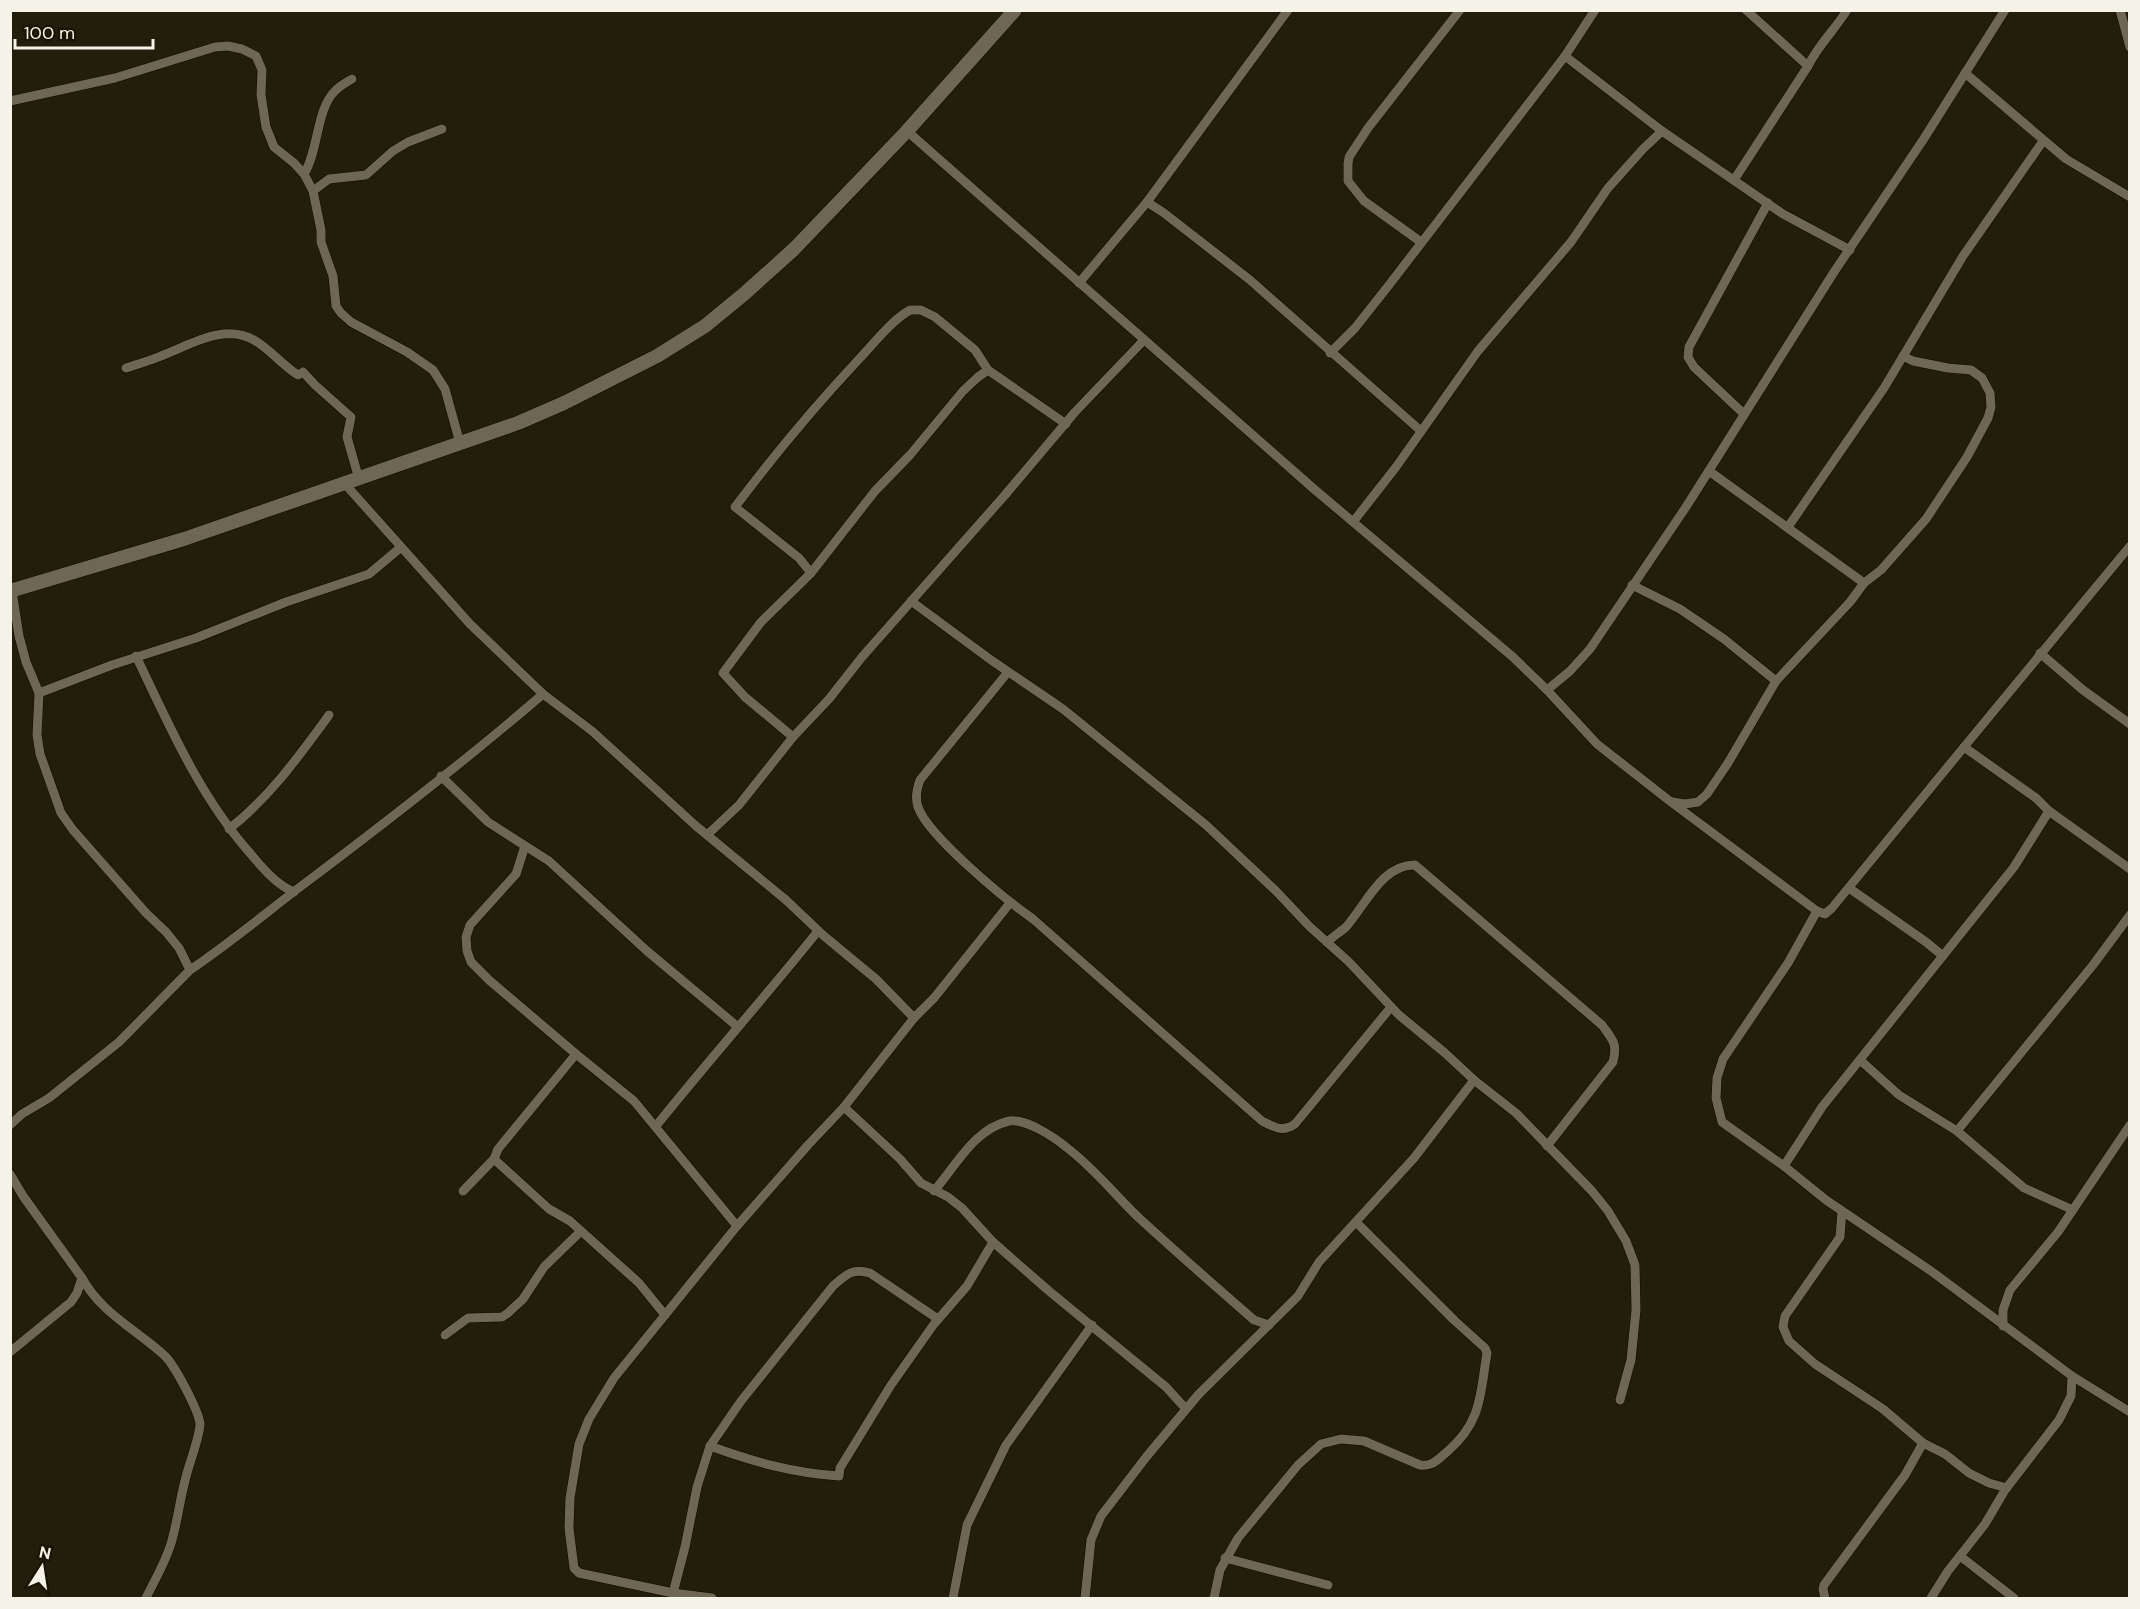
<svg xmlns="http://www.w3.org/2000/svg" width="2140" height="1609" font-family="'DM Sans',sans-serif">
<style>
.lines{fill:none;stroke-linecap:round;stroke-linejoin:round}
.street-casing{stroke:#0c0800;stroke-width:10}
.secondary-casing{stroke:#0c0800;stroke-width:15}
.street{stroke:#6d6753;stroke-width:9}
.secondary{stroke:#6d6753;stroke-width:14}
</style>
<rect width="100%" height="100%" fill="#231e0c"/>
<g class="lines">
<defs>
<g id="street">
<polyline points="1746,10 1808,66"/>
<polyline points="2120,10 2130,47"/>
<polyline points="1565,56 1662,131"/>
<polyline points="1965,73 2066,159 2130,197"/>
<polyline points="10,101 115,78 215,47 228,46 242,49 256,56 262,70 261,95 266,127 274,147 294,163 304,174 313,191 321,230 321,242 333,276 336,306 341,313 351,322 407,352 433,370 445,389 460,443"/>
<polyline points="907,131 1314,489 1513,657 1547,690 1597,744 1671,802 1817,911 1825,914 1832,908 1964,747 2036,798 2049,811 2014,867 1822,1107 1784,1166 1826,1200 1931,1271 2072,1376 2071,1396 2059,1420 2005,1490 1985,1524 1948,1571 1931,1598"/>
<path d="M304 174C319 150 316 108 336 90 341 85 347 82 352 79"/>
<path d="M1734 180 1808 66C1819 44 1834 31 1847 10"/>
<polyline points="313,191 329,179 366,175 393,151 408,142 442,129"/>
<polyline points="1147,202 1164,213 1250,280 1421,431"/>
<polyline points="1421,242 1364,201 1348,181 1348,164 1349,157 1368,128 1460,10"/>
<polyline points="1079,283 1147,202 1288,10"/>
<polyline points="1330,353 1355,328 1389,285 1565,56 1595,10"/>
<path d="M126 368C137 364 150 361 161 356 190 345 224 323 254 340 271 350 282 365 298 375L303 372 315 385 351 417 347 437 359 479"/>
<polyline points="1744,414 1694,367 1688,357 1689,347 1768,203"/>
<polyline points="1709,471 1864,583"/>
<polyline points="345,484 470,624 543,694 592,731 696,826 786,900 824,936 876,979 914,1018"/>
<polyline points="1353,522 1396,467 1478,351 1571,242 1608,188 1643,149 1662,131 1783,214 1850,250"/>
<polyline points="1788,527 1884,388 1963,256 2043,141"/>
<path d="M811 573 799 558 735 507C774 455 816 405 860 358 876 341 891 321 910 310H921L935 317 975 350 988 370 1066 424"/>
<polyline points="1632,585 1680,609 1724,639 1776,681"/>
<polyline points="911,601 991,660 1063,709 1206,825 1277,892 1309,926 1349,962 1399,1015 1445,1053 1474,1080 1516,1113 1592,1191 1608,1211 1626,1241 1635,1265 1636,1310 1631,1360 1620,1400"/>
<polyline points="2040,653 2083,690 2130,724"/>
<path d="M136 656C169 725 199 795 249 852 262 867 275 884 294 892"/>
<path d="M1008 672 920 780C917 788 915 798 918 807 928 836 1006 900 1033 919L1262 1121C1274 1127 1283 1133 1295 1124L1391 1007"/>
<polyline points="1547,690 1570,671 1590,649 1686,507 1834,272 1923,140 2005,10"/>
<polyline points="39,693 112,665 196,638 286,602 369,574 400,548"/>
<polyline points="793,737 745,697 723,673 761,622 811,573 875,491 910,455 963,391 978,377 988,370"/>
<polyline points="1964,747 2130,546"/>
<polyline points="441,776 488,822 549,861 647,951 738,1027"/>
<polyline points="1673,802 1685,804 1698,802 1707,794 1728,763 1776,681 1850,602 1864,583 1881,570 1926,519 1967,457 1988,418 1991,407 1990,393 1982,378 1971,370 1948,368 1913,361 1903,356"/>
<polyline points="2049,811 2130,869"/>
<path d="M229 829C270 797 299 756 329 715"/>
<polyline points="707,835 739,805 793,737 829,699 862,657 1005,495 1075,412 1144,340"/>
<polyline points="525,846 516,874 470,925 466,937 467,951 471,962 489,980 576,1054 634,1101 737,1226"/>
<polyline points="1849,888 1926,942 1943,956"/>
<path d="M1327 942C1333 937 1340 932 1346 927 1365 906 1382 864 1415 865L1602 1025C1612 1039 1618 1043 1613 1062L1547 1146"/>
<path d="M190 970C227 945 261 917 296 890 380 827 463 763 543 694"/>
<polyline points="1860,1060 1899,1095 1957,1131 2024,1188 2073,1210"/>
<polyline points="844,1107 900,1159 921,1183 948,1197 962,1208 993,1242 1049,1291 1166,1387 1186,1409"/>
<polyline points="10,1125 22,1114 49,1098 119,1042 190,970 179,948 166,932 146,913 73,830 61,813 40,754 37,735 39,693 26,662 19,636 12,591"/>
<path d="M656 1126C709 1060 765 997 818 931"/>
<polyline points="1957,1131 2093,965 2130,915"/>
<polyline points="494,1159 549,1209 570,1221 639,1283 665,1315"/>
<polyline points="1784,1166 1722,1122 1716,1098 1717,1078 1723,1059 1788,963 1817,911"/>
<polyline points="10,1174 23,1196 82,1278 77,1293 71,1302 10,1352"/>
<polyline points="463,1191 494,1159 498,1149 576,1054"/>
<path d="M934 1191C956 1166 974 1129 1009 1121 1025 1118 1054 1137 1066 1147 1093 1167 1114 1194 1138 1217 1176 1252 1215 1286 1254 1320L1269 1325"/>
<polyline points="1842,1211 1840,1237 1785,1316 1783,1327 1789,1341 1815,1364 1883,1409 1923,1443 1945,1454 1969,1473 1989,1483 2007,1488"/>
<path d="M82 1278C101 1313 137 1330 165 1356 175 1366 199 1411 200 1424 200 1436 189 1464 186 1477 180 1498 178 1519 172 1540 167 1560 155 1579 146 1598"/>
<polyline points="2003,1326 2003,1310 2010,1290 2058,1232 2130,1125"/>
<polyline points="445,1335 468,1318 502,1317 508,1313 523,1299 544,1267 581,1231"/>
<polyline points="2072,1376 2130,1412"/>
<path d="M710 1446C754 1462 793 1473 839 1476L840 1468 891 1385 934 1324 967 1286 993 1242"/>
<polyline points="1960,1556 2014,1598"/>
<polyline points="1225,1558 1328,1585"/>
<path d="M673 1593 685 1547 697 1487 710 1446 741 1401 833 1286C847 1274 852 1268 870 1273L938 1319"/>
<polyline points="712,1598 673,1593 579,1573 574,1568 569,1528 570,1498 579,1444 589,1419 614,1378 737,1226 808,1145 844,1107 914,1018 934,998 1010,903"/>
<polyline points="953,1598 967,1525 1006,1445 1092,1325"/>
<polyline points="1085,1598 1091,1540 1101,1516 1147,1456 1198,1395 1298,1296 1319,1262 1414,1158 1474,1080"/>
<path d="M1214 1598 1220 1570 1238 1538 1298 1465 1321 1444 1341 1439 1364 1441 1420 1465C1433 1467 1438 1459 1448 1451 1482 1421 1480 1395 1487 1353L1485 1348 1455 1321 1356 1222"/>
<polyline points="1825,1598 1823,1589 1824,1585 1905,1475 1923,1443"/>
</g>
<polyline id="secondary" points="10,591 184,539 518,423 564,403 657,356 705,326 744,294 794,249 907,131 1015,10"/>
</defs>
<!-- street casing -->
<use href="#street" class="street-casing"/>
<!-- secondary casing -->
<use href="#secondary" class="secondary-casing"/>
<!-- street -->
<use href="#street" class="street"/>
<!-- secondary -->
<use href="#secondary" class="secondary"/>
</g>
<!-- border -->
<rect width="2140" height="1609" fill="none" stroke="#f5f2e7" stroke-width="24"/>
<!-- north arrow -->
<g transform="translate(42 1567) rotate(12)" stroke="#191504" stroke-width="4.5" paint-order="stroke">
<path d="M0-4.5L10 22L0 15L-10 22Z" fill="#f5f2e7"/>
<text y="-9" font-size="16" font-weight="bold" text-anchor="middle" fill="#f5f2e7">N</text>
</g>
<!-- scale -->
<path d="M15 39v9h138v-9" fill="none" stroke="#f5f2e7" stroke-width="3"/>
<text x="24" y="39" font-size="18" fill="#f5f2e7" stroke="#191504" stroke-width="4.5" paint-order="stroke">100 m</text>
</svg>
